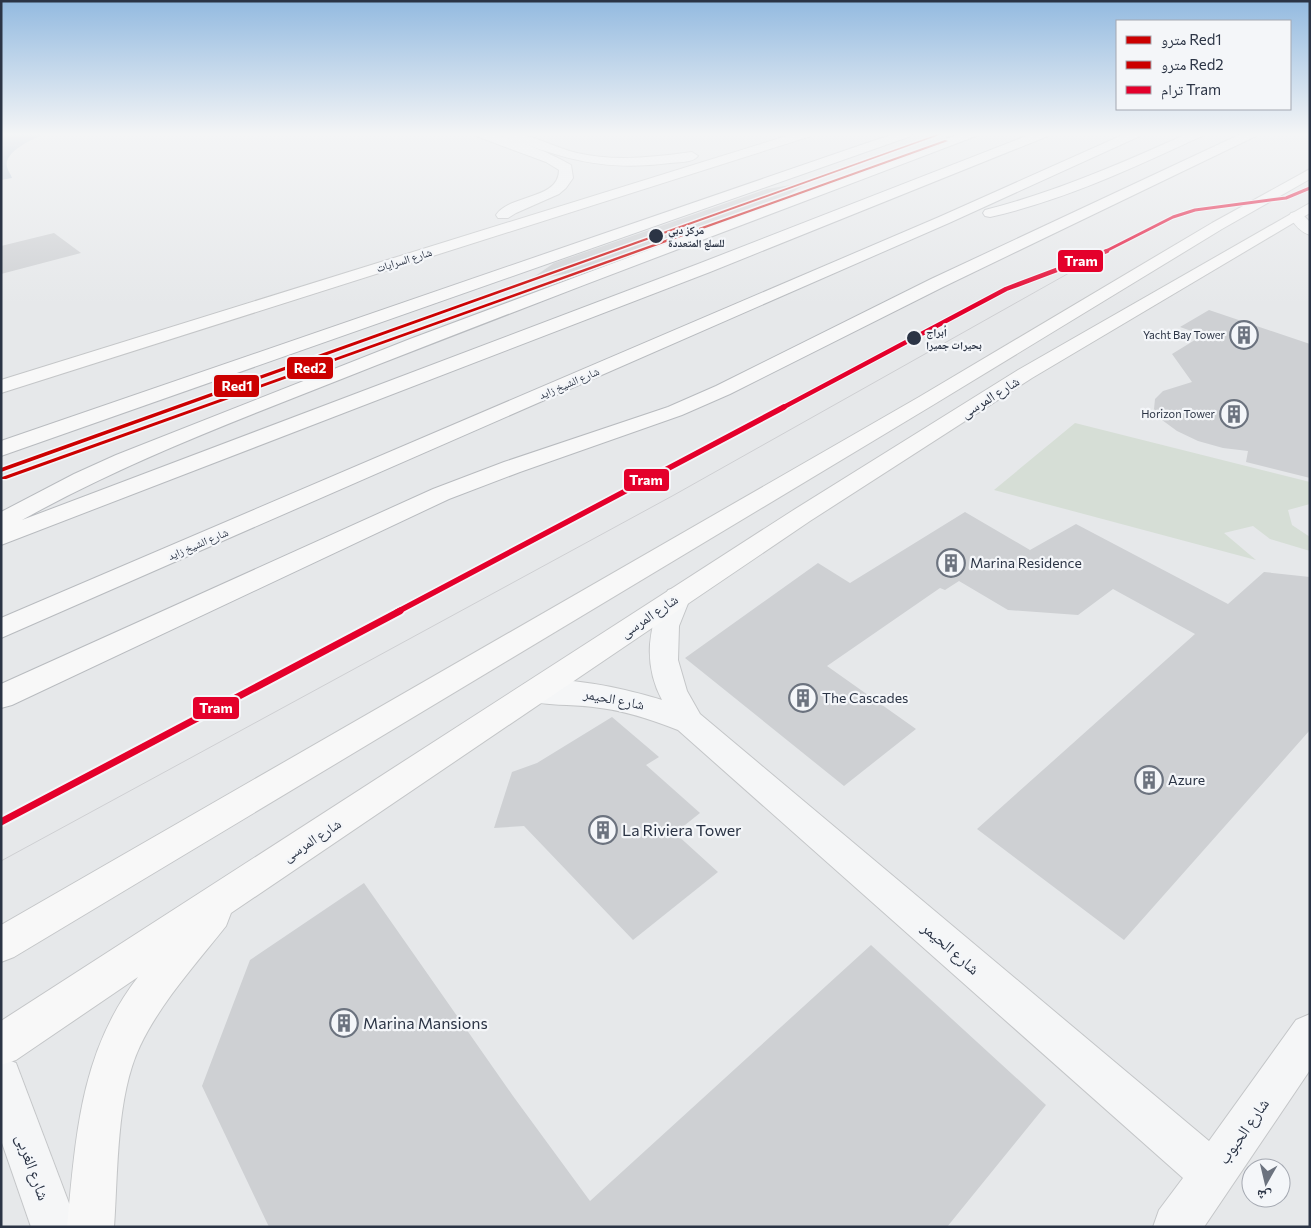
<svg xmlns="http://www.w3.org/2000/svg" width="1311" height="1228" font-family="Commissioner,'Noto Naskh Arabic',sans-serif">
<style>
.green{fill:#d6ded6}
.water{fill:#b4c4d5}
.building{fill:#ced0d3}
.lines{fill:none;stroke-linecap:round;stroke-linejoin:round}
.minor-casing{stroke:#c4c6c8;stroke-width:2}
.secondary-casing{stroke:#c4c6c8;stroke-width:2}
.motorway-casing{stroke:#b8bbbf;stroke-width:2}
.minor{fill:#f5f6f7;fill-rule:evenodd}
.secondary{fill:#f8f8f8;fill-rule:evenodd}
.motorway{fill:#f8f8f8;fill-rule:evenodd}
.tram{stroke:#cecfd2;stroke-width:1}
.tram-1-far3-casing{stroke:#f4f6f9;stroke-width:5}
.tram-1-far2-casing{stroke:#f4f6f9;stroke-width:7}
.tram-1-far1-casing{stroke:#f4f6f9;stroke-width:9}
.tram-1-casing{stroke:#f4f6f9;stroke-width:11}
.tram-1-far3{stroke:#e4002b;stroke-width:3}
.tram-1-far2{stroke:#e4002b;stroke-width:4.5}
.tram-1-far1{stroke:#e4002b;stroke-width:5.5}
.tram-1{stroke:#e4002b;stroke-width:7}
.metro-1-casing{stroke:#f4f6f9;stroke-width:3}
.metro-2-casing{stroke:#f4f6f9;stroke-width:3}
.metro-1{fill:#c00;fill-rule:evenodd}
.metro-2{fill:#c00;fill-rule:evenodd}
.stop-dot{fill:#2b3445;stroke:#f4f6f9;stroke-width:2}
.labels{text-anchor:middle;stroke-width:4.5;stroke-linejoin:round;paint-order:stroke}
.far-stop-label{font-size:11px;font-weight:bold;fill:#2b3445;stroke:#f4f6f9;text-anchor:start}
.far-street-label{font-size:11px;fill:#2b3445;stroke:#f4f6f9}
.far-poi-label{font-size:11px;fill:#2b3445;stroke:#f4f6f9;text-anchor:end}
.street-label{font-size:14px;fill:#2b3445;stroke:#f4f6f9}
.poi-label{font-size:14px;fill:#2b3445;stroke:#f4f6f9;text-anchor:start}
.near-poi-label{font-size:16px;fill:#2b3445;stroke:#f4f6f9;text-anchor:start}
.near-street-label{font-size:16px;fill:#2b3445;stroke:#f4f6f9}
.line-badge{stroke:#f4f6f9;stroke-width:2}
.badge-label{font-size:14px;text-anchor:middle;font-weight:bold;fill:#fff}
</style>
<rect width="100%" height="100%" fill="#e6e8ea"/>
<!-- green -->
<polygon class="green" points="1075,423 1310,482 1310,504 1288,510 1292,525 1310,537 1310,551 1270,539 1253,526 1224,533 1256,560 994,490"/>
<!-- water -->
<path class="water" d="M1 133H47C35 138 3 151 7 167 8 171 11 175 12 178L1 180Z"/>
<!-- building -->
<g class="building">
<polygon points="808,182 784,198 591,269 528,281 554,263 767,189"/>
<polygon points="54,233 81,253 1,274 1,246"/>
<polygon points="1209,310 1310,344 1310,478 1246,462 1248,451 1223,448 1198,441 1177,431 1162,420 1154,409 1155,399 1163,391 1192,382 1172,354 1203,335 1180,327"/>
<polygon points="965,512 1030,550 1076,524 1228,604 1264,572 1310,577 1310,730 1124,940 977,829 1195,634 1113,589 1078,615 1008,610 959,581 945,590 940,588 827,666 916,729 844,786 685,658 818,563 850,583"/>
<polygon points="612,717 659,757 646,765 700,813 675,833 718,872 633,940 524,826 494,828 512,772 537,763"/>
<polygon points="364,883 513,1096 590,1201 871,945 1046,1105 947,1227 269,1227 202,1086 250,960"/>
</g>
<g class="lines">
<defs>
<g id="minor">
<path d="M474 133C499 131 549 152 571 165L573 178 566 188 559 194 516 213 508 218H498L496 215C510 194 559 200 559 170L546 162 476 136Z"/>
<path d="M500 133C526 130 552 147 577 153 615 162 654 157 692 152L698 156C693 163 678 162 670 163 602 172 563 158 502 136Z"/>
<path d="M1296 212 1301 213 1310 222V235C1300 232 1294 224 1289 216L1291 213Z"/>
<path d="M678 587 688 590 691 596 679 626 678 660 687 691 700 714 1209 1141 1296 1020 1310 1014V1070L1204 1227H1153L1159 1210 1183 1178 678 730C650 719 623 710 593 707 571 704 546 706 524 700L520 692 524 684C560 673 626 689 662 700 643 664 647 624 668 590Z"/>
<polygon points="1,1057 16,1063 78,1227 31,1227 1,1140"/>
</g>
<g id="secondary">
<polygon points="796,133 813,133 811,136 1,393 1,380"/>
<polygon points="1310,169 1310,179 1222,229 933,405 14,957 1,962 1,925 919,397 1212,223"/>
<path d="M1310 203V213L1032 378 810 521 231 913 226 926C196 964 161 1002 140 1046 116 1096 118 1172 114 1227H67C76 1136 80 1052 138 977L16 1060 1 1065V1021L792 511 1018 370Z"/>
</g>
<g id="motorway">
<polygon points="896,133 913,133 911,136 1,456 1,441"/>
<path d="M962 133H978L976 136C777 212 576 287 377 365 257 413 135 457 22 520L698 264 1034 133H1050L1048 136 710 272 1 545V512L74 474 116 455 410 339Z"/>
<polygon points="1127,133 1142,133 1140,136 949,223 1,638 1,618 939,217"/>
<path d="M1189 133H1204L1202 136C1133 168 1065 200 990 217L985 216 983 213 985 210C1056 192 1122 163 1189 133Z"/>
<polygon points="1243,133 1258,133 1256,136 943,287 730,394 682,415 520,472 449,499 12,705 1,708 1,684 433,489 504,462 668,407 716,386 931,279"/>
</g>
</defs>
<!-- minor casing -->
<use href="#minor" class="minor-casing"/>
<!-- secondary casing -->
<use href="#secondary" class="secondary-casing"/>
<!-- motorway casing -->
<use href="#motorway" class="motorway-casing"/>
<!-- minor -->
<use href="#minor" class="minor"/>
<!-- secondary -->
<use href="#secondary" class="secondary"/>
<!-- motorway -->
<use href="#motorway" class="motorway"/>
<!-- tram -->
<polyline class="tram" points="1,861 674,495 1110,250"/>
<defs>
<polyline id="tram-1-far3" points="1104,252 1173,217 1195,210 1286,198 1310,188"/>
<polyline id="tram-1-far2" points="782,408 1006,289 1107,251"/>
<polyline id="tram-1-far1" points="397,612 784,407"/>
<polyline id="tram-1" points="1,822 400,611"/>
</defs>
<!-- tram-1-far3 casing -->
<use href="#tram-1-far3" class="tram-1-far3-casing"/>
<!-- tram-1-far2 casing -->
<use href="#tram-1-far2" class="tram-1-far2-casing"/>
<!-- tram-1-far1 casing -->
<use href="#tram-1-far1" class="tram-1-far1-casing"/>
<!-- tram-1 casing -->
<use href="#tram-1" class="tram-1-casing"/>
<!-- tram-1-far3 -->
<use href="#tram-1-far3" class="tram-1-far3"/>
<!-- tram-1-far2 -->
<use href="#tram-1-far2" class="tram-1-far2"/>
<!-- tram-1-far1 -->
<use href="#tram-1-far1" class="tram-1-far1"/>
<!-- tram-1 -->
<use href="#tram-1" class="tram-1"/>
<defs>
<polygon id="metro-1" points="941,133 945,133 1,472 1,468"/>
<polygon id="metro-2" points="945,140 948,141 6,479 1,479 2,477"/>
</defs>
<!-- metro-1 casing -->
<use href="#metro-1" class="metro-1-casing"/>
<!-- metro-2 casing -->
<use href="#metro-2" class="metro-2-casing"/>
<!-- metro-1 -->
<use href="#metro-1" class="metro-1"/>
<!-- metro-2 -->
<use href="#metro-2" class="metro-2"/>
</g>
<!-- sky -->
<linearGradient id="sky" x2="0" y2="1"><stop stop-color="#93bae0"/><stop offset="0.44" stop-color="#f4f5f6"/><stop offset="1" stop-color="#f4f5f6" stop-opacity="0"/></linearGradient>
<rect width="1311" height="305" fill="url(#sky)"/>
<!-- icons -->
<defs>
<symbol id="building-ring" viewBox="-11 -11 22 22"><circle r="9.5" fill="#f4f6f9" stroke="#6c737f" stroke-width="1.5"/><path d="M-4-6H4V6H1V3H-1V6H-4ZM-2.5-4.3h1.7v1.8h-1.7ZM.8-4.3h1.7v1.8H.8ZM-2.5-1h1.7V.8h-1.7ZM.8-1h1.7V.8H.8Z" fill="#6c737f"/></symbol>
</defs>
<g fill-rule="evenodd">
<use href="#building-ring" x="1228" y="319" width="32" height="32"/>
<use href="#building-ring" x="1218" y="398" width="32" height="32"/>
<use href="#building-ring" x="935" y="547" width="32" height="32"/>
<use href="#building-ring" x="787" y="682" width="32" height="32"/>
<use href="#building-ring" x="1133" y="764" width="32" height="32"/>
<use href="#building-ring" x="587" y="814" width="32" height="32"/>
<use href="#building-ring" x="328" y="1007" width="32" height="32"/>
</g>
<!-- markers -->
<g class="stop-dot">
<circle cx="656" cy="236" r="8"/>
<circle cx="914" cy="338" r="8"/>
</g>
<g class="labels">
<!-- far-stop labels -->
<g class="far-stop-label">
<text x="668" y="234">مركز دبي<tspan x="668" dy="13">للسلع المتعددة</tspan></text>
<text x="926" y="336">أبراج<tspan x="926" dy="13">بحيرات جميرا</tspan></text>
</g>
<!-- far-street labels -->
<g class="far-street-label">
<text transform="translate(404 260) rotate(-17)" y="4">شارع السرايات</text>
<text transform="translate(569 383) rotate(-23)" y="4">شارع الشيخ زايد</text>
<text transform="translate(198 544) rotate(-23)" y="4">شارع الشيخ زايد</text>
</g>
<!-- far-poi labels -->
<g class="far-poi-label">
<text x="1225" y="339">Yacht Bay Tower</text>
<text x="1215" y="418">Horizon Tower</text>
</g>
<!-- street labels -->
<g class="street-label">
<text transform="translate(990 397) rotate(-32)" y="5">شارع المرسى</text>
<text transform="translate(649 616) rotate(-34)" y="5">شارع المرسى</text>
<text transform="translate(614 699) rotate(11)" y="5">شارع الحيمر</text>
<text transform="translate(312 840) rotate(-33)" y="5">شارع المرسى</text>
</g>
<!-- poi labels -->
<g class="poi-label">
<text x="970" y="568">Marina Residence</text>
<text x="822" y="703">The Cascades</text>
<text x="1168" y="785">Azure</text>
</g>
<!-- near-poi labels -->
<g class="near-poi-label">
<text x="622" y="836">La Riviera Tower</text>
<text x="363" y="1029">Marina Mansions</text>
</g>
<!-- near-street labels -->
<g class="near-street-label">
<text transform="translate(951 948) rotate(41)" y="6">شارع الحيمر</text>
<text transform="translate(1243 1131) rotate(-55)" y="6">شارع الحبوب</text>
<text transform="translate(33 1167) rotate(70)" y="6">شارع الغربى</text>
</g>
</g>
<g class="line-badge">
<rect x="1057" y="249" width="47" height="24" rx="5" fill="#e4002b"/>
<rect x="286" y="356" width="48" height="24" rx="5" fill="#c00"/>
<rect x="213" y="374" width="47" height="24" rx="5" fill="#c00"/>
<rect x="623" y="468" width="47" height="24" rx="5" fill="#e4002b"/>
<rect x="192" y="696" width="48" height="24" rx="5" fill="#e4002b"/>
</g>
<g class="badge-label">
<text x="1081" y="266">Tram</text>
<text x="310" y="373">Red2</text>
<text x="237" y="391">Red1</text>
<text x="646" y="485">Tram</text>
<text x="216" y="713">Tram</text>
</g>
<!-- border -->
<rect width="1311" height="1228" fill="none" stroke="#2b3445" stroke-width="5"/>
<!-- legend -->
<rect x="1116" y="20" width="175" height="90" fill="#f4f6f9" stroke="#a4a8b1"/>
<rect x="1126" y="36" width="25" height="8" fill="#cc0000" stroke="#a4a8b1"/>
<text x="1161" y="45" font-size="15" fill="#2b3445">مترو Red1</text>
<rect x="1126" y="61" width="25" height="8" fill="#cc0000" stroke="#a4a8b1"/>
<text x="1161" y="70" font-size="15" fill="#2b3445">مترو Red2</text>
<rect x="1126" y="86" width="25" height="8" fill="#e4002b" stroke="#a4a8b1"/>
<text x="1161" y="95" font-size="15" fill="#2b3445">ترام Tram</text>
<!-- north arrow -->
<g transform="translate(1266 1183) rotate(188)"><circle r="24" fill="#f4f6f9" stroke="#a4a8b1"/>
<path d="M0-4L9 19L0 12L-9 19Z" fill="#6c737f"/>
<text y="-8" font-size="14" font-weight="bold" text-anchor="middle" fill="#2b3445">ش</text>
</g>
</svg>
